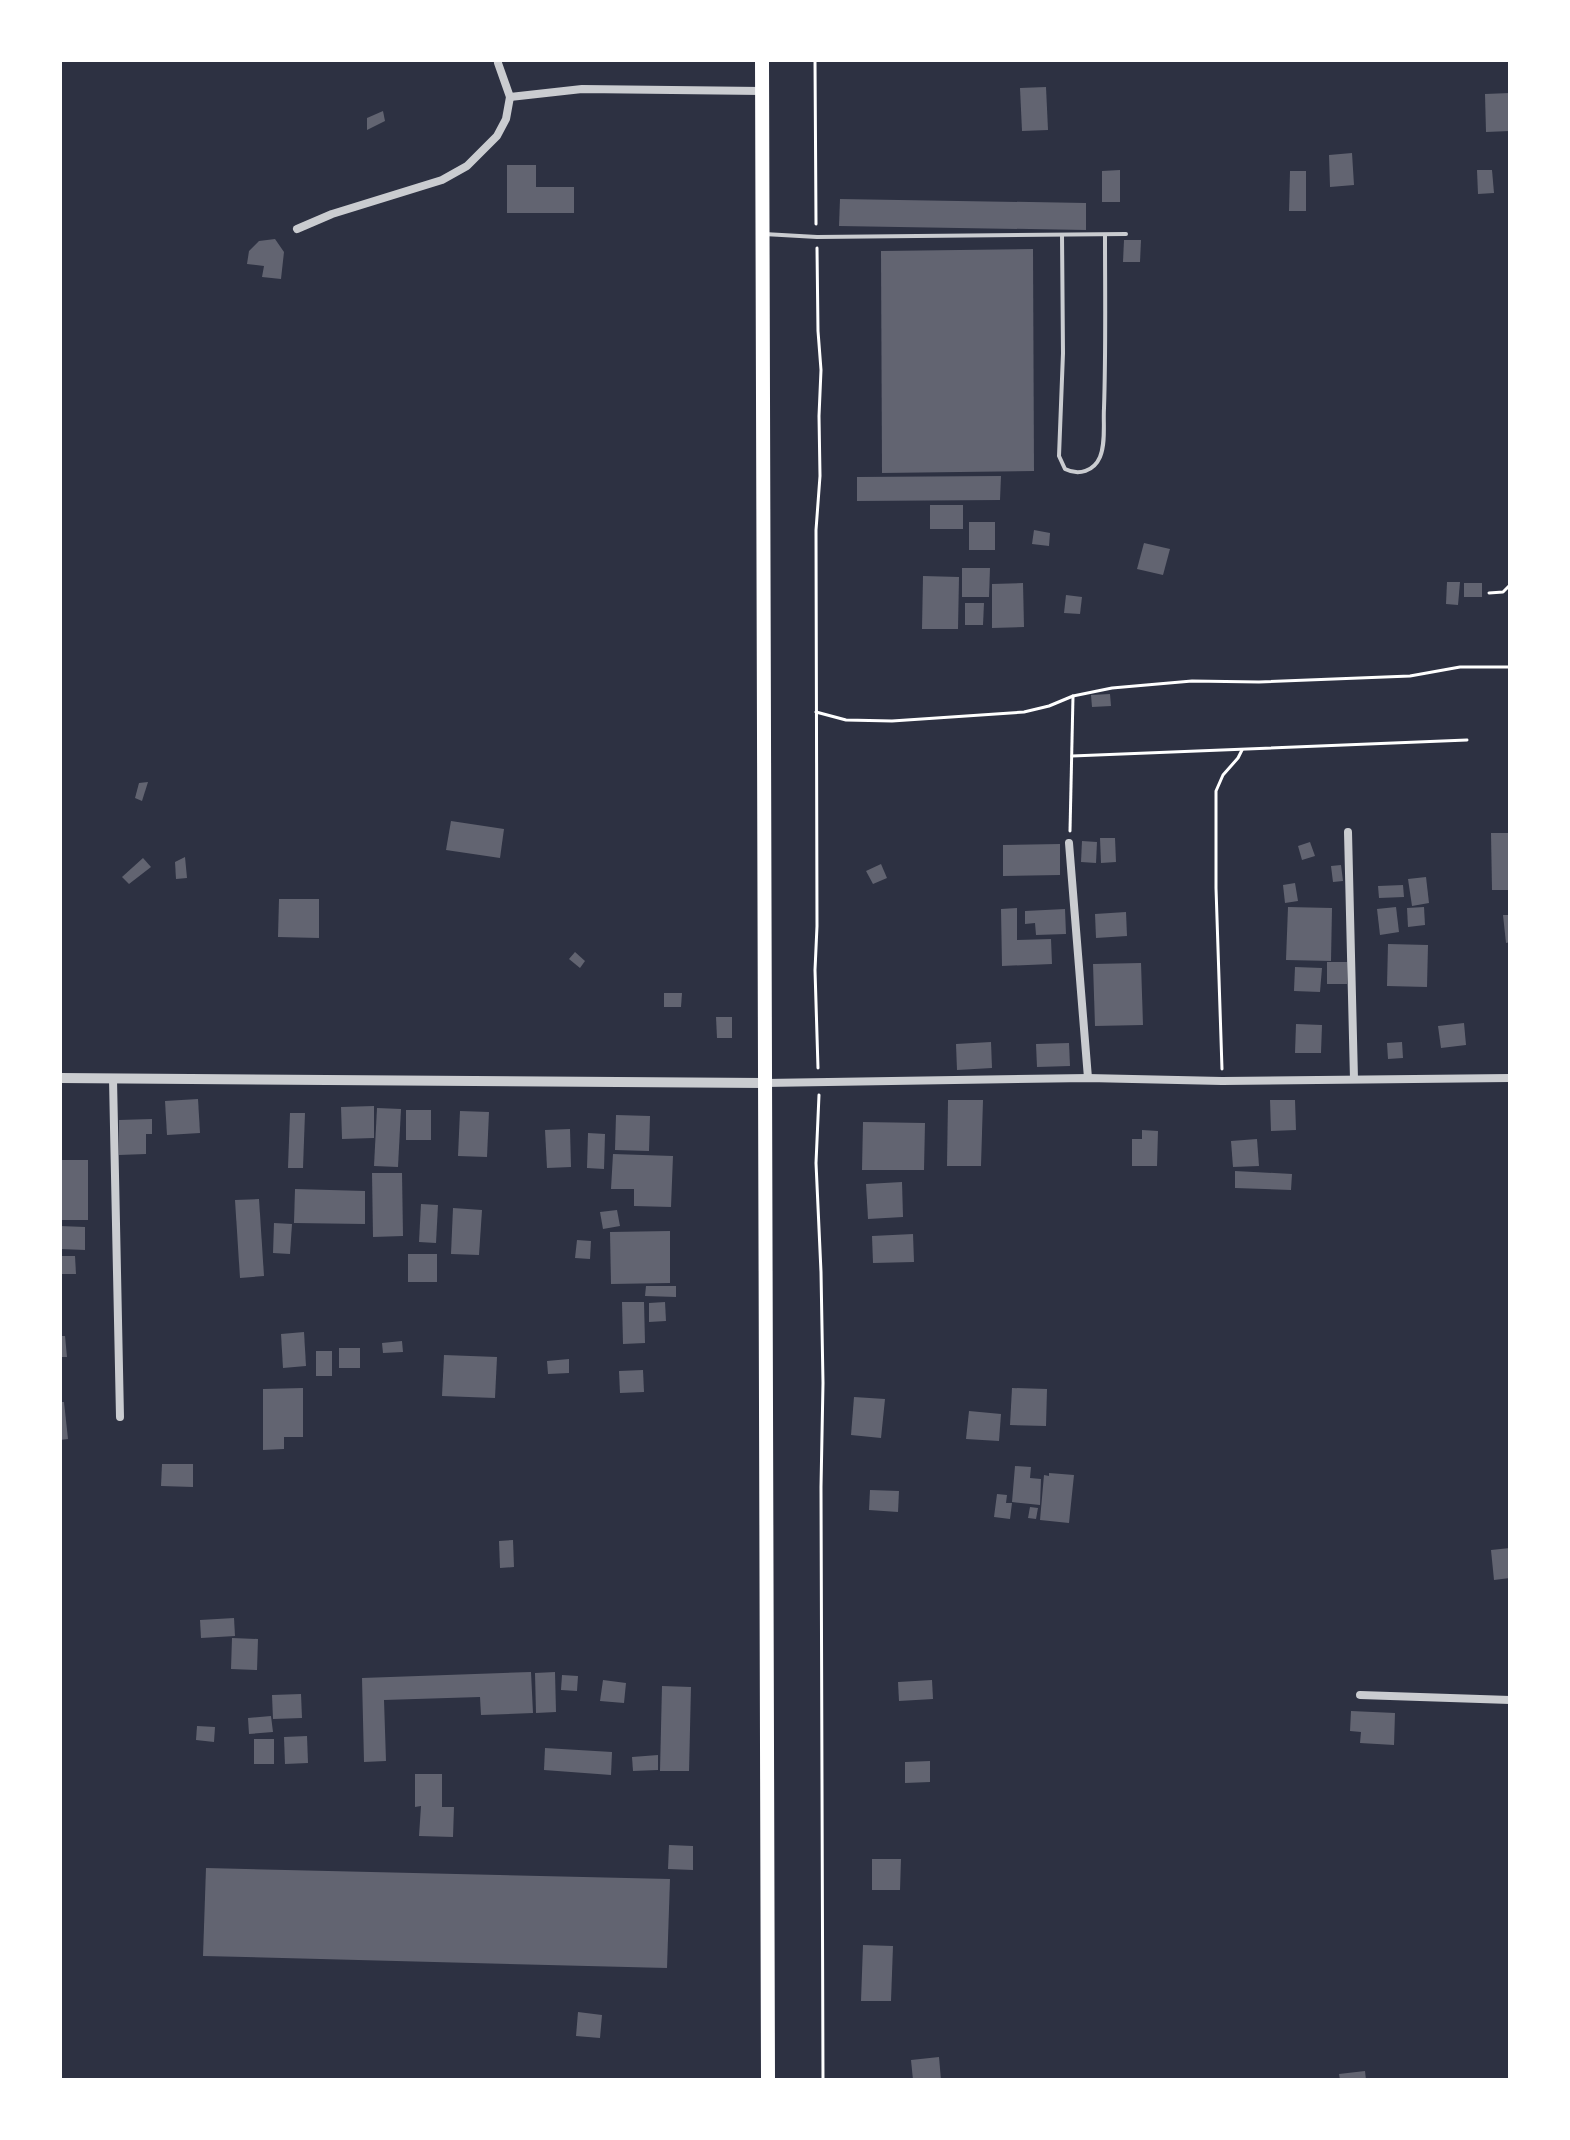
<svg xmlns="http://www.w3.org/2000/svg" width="1570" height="2140" font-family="Poppins,sans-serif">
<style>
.building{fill:#626471}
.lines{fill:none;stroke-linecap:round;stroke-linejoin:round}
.path{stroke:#fff;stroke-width:3}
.service{stroke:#caccd0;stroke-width:4}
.minor{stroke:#caccd0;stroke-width:8}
.tertiary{stroke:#caccd0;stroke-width:10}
.trunk{stroke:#fff;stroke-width:14}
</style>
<rect width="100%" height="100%" fill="#2d3142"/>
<!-- building -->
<g class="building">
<polygon points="1046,87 1048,130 1022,131 1020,88"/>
<polygon points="1510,93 1510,131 1486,132 1485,94"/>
<polygon points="383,111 385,121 367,130 367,118"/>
<polygon points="1352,153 1354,185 1330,187 1329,155"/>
<polygon points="507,165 536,165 536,187 574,187 574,213 507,213"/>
<polygon points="1120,170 1120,202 1102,202 1102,171"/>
<polygon points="1477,170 1492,170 1494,193 1478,194"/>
<polygon points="1290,171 1306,171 1306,211 1289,211"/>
<polygon points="840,199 1086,203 1086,230 839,226"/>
<polygon points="275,239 284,252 281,279 262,277 264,266 247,264 249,251 259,241"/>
<polygon points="1124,240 1141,240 1140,262 1123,262"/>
<polygon points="1033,249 1034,471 882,473 881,251"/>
<polygon points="1001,476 1000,500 857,501 857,477"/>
<rect x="930" y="505" width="33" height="24"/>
<rect x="969" y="522" width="26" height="28"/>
<polygon points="1034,530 1050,533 1049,546 1032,544"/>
<polygon points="1144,543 1170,549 1163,575 1137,569"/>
<polygon points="962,568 990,568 989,597 962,597"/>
<polygon points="923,576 959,577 958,629 922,629"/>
<polygon points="1447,582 1460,582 1458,605 1446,604"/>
<polygon points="1023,583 1024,627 992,628 992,584"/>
<rect x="1464" y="583" width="18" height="14"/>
<polygon points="1066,595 1082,597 1080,614 1064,613"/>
<polygon points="965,603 984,603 983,625 965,625"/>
<polygon points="1110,694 1111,706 1092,707 1091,695"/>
<polygon points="148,782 142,801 135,798 139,783"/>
<polygon points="451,821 504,829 500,858 446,850"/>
<polygon points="1491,833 1510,833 1510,890 1492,890"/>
<polygon points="1100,838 1115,838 1116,862 1101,863"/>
<polygon points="1082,841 1097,842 1096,863 1081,862"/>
<polygon points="1310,842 1315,856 1302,860 1298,846"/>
<polygon points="1060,844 1060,875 1003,876 1003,845"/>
<polygon points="185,857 187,878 176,879 175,862"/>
<polygon points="143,858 151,867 129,884 122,877"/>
<polygon points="881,864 887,878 873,884 866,871"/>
<polygon points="1341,865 1343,881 1333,882 1331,866"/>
<polygon points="1426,877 1429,903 1412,906 1408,879"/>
<polygon points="1295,883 1298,901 1285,903 1283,885"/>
<polygon points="1403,885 1404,897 1379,898 1378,886"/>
<polygon points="279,899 319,899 319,938 278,937"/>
<polygon points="1288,907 1332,908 1331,961 1286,960"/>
<polygon points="1396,907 1399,932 1380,935 1377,909"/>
<polygon points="1424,907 1425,925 1408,927 1407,908"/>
<polygon points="1017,908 1017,940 1051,939 1052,964 1002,966 1001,909"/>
<polygon points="1065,909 1066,934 1036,935 1035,923 1025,924 1025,911"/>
<polygon points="1126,912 1127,936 1096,938 1095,914"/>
<polygon points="1503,915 1510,915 1510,942 1506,943"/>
<polygon points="1388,944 1428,945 1427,987 1387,986"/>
<polygon points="575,952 585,961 580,968 569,959"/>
<rect x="1327" y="962" width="20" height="22"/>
<polygon points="1141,963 1143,1025 1095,1026 1093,964"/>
<polygon points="1295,967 1322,968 1320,992 1294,991"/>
<polygon points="664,993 682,993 681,1007 664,1007"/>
<polygon points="716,1017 732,1017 732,1038 717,1038"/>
<polygon points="1464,1023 1466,1045 1441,1048 1438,1026"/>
<polygon points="1296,1024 1322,1025 1321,1053 1295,1053"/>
<polygon points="991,1042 992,1068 957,1070 956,1044"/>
<polygon points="1402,1042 1403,1058 1388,1059 1387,1043"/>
<polygon points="1069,1043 1070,1066 1037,1067 1036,1044"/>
<polygon points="198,1099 200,1133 167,1135 165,1101"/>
<polygon points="948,1100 983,1100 981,1166 947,1166"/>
<polygon points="1270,1100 1295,1100 1296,1130 1271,1131"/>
<polygon points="374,1106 374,1138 342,1139 341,1107"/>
<polygon points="377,1108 401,1109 398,1167 374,1166"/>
<rect x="406" y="1110" width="25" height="30"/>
<polygon points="460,1111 489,1112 487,1157 458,1156"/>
<polygon points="290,1113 305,1113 303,1168 288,1168"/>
<polygon points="616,1115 650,1116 649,1151 615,1150"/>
<polygon points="152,1119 152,1134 146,1134 146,1154 119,1155 119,1120"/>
<polygon points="863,1122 925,1123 924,1170 862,1170"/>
<polygon points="570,1129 571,1167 547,1168 545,1130"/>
<polygon points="1142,1130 1158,1131 1157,1166 1132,1166 1132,1139 1142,1139"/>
<polygon points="588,1133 605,1134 604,1169 587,1168"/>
<polygon points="1257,1139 1259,1166 1233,1167 1231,1141"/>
<polygon points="613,1154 673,1156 671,1207 634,1206 634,1189 611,1189"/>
<rect x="60" y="1160" width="28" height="60"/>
<polygon points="1235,1171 1292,1174 1291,1190 1235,1188"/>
<polygon points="372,1173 402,1173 403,1236 373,1237"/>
<polygon points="902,1182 903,1217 868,1219 866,1184"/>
<polygon points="295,1189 365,1191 365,1224 294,1223"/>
<polygon points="259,1199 264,1276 240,1278 235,1200"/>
<polygon points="421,1204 438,1205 436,1243 419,1242"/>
<polygon points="453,1208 482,1210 479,1255 451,1254"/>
<polygon points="617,1210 620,1226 603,1229 600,1212"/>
<polygon points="274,1223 292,1224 290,1254 273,1253"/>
<polygon points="60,1226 85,1227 85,1250 60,1249"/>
<polygon points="670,1231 670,1283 611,1284 610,1232"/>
<polygon points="913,1234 914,1262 873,1263 872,1236"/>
<polygon points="577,1240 591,1241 590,1259 575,1258"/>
<rect x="408" y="1254" width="29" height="28"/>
<polygon points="60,1256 75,1256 76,1274 60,1274"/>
<polygon points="646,1286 676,1286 676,1297 645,1296"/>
<polygon points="622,1302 644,1302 645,1343 623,1344"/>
<polygon points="665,1302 666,1321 649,1322 649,1303"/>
<polygon points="304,1332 306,1366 283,1368 281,1334"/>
<polygon points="60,1336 65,1336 67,1357 60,1357"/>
<polygon points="402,1341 403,1352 383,1353 382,1343"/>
<rect x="339" y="1348" width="21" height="20"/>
<rect x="316" y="1351" width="16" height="25"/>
<polygon points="444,1355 497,1357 495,1398 442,1396"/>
<polygon points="569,1359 569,1373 548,1374 547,1361"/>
<polygon points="643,1370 644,1392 620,1393 619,1371"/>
<polygon points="303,1388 303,1437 284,1437 284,1449 263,1450 263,1389"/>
<polygon points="1012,1388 1047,1389 1046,1426 1010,1425"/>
<polygon points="854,1397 885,1399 881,1438 851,1435"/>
<polygon points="60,1402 64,1402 68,1439 60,1440"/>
<polygon points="969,1411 1001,1414 999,1441 966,1439"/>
<polygon points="162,1464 193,1464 193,1487 161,1486"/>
<polygon points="1015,1466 1031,1467 1030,1478 1041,1479 1040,1505 1012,1502"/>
<polygon points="1049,1473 1074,1475 1069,1523 1040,1520 1044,1475 1049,1476"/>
<polygon points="870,1490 899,1491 898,1512 869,1510"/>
<polygon points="997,1494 1007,1495 1006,1503 1012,1503 1010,1519 994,1517"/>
<polygon points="1030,1507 1038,1508 1036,1519 1028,1518"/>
<polygon points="513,1540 514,1567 500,1568 499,1541"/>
<polygon points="1510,1548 1510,1578 1494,1580 1491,1550"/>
<polygon points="234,1618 235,1636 201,1638 200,1620"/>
<polygon points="232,1638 258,1639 257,1670 231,1669"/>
<polygon points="531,1672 533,1713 481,1715 480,1697 384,1700 386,1761 364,1762 362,1678"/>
<polygon points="555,1672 556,1712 536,1713 535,1673"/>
<polygon points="562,1675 578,1676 577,1691 561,1690"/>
<polygon points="603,1680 626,1683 624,1703 600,1701"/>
<polygon points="932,1680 933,1699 899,1701 898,1682"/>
<polygon points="662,1686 691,1687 689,1771 660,1771"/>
<polygon points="301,1694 302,1718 273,1719 272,1695"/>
<polygon points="1351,1711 1395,1713 1394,1745 1360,1743 1361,1732 1350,1731"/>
<polygon points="271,1716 273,1732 249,1734 248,1718"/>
<polygon points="197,1726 215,1727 214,1742 196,1740"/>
<polygon points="307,1736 308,1763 285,1764 284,1737"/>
<rect x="254" y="1739" width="20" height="25"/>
<polygon points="545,1748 612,1752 611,1775 544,1770"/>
<polygon points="658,1755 658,1770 633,1771 632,1757"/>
<polygon points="930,1761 930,1782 905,1783 905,1762"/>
<polygon points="415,1774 442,1774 442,1807 454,1807 453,1837 419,1836 421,1806 415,1807"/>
<polygon points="669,1845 693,1846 693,1870 668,1869"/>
<polygon points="872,1859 901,1859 900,1890 872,1890"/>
<polygon points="206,1868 670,1879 667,1968 203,1956"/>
<polygon points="863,1945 893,1946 891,2001 861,2001"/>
<polygon points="578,2012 602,2015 600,2038 576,2036"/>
<polygon points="939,2057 941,2080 913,2080 911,2060"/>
<polygon points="1365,2071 1366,2080 1340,2080 1339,2074"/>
</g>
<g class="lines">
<!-- path -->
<g class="path">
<polyline points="815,60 816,224"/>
<polyline points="817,248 818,331 821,370 819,416 820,476 816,530 817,926 815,970 818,1068"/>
<polyline points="1489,593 1503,592 1510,585"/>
<polyline points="816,712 846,720 892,721 1024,712 1049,706 1073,696 1112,688 1192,681 1259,682 1410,676 1460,667 1510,667"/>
<polyline points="1072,756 1467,740"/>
<polyline points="1070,831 1073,696"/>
<polyline points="1222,1069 1216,888 1216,791 1223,775 1238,758 1242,750"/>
<polyline points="819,1095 816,1163 821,1272 823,1383 821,1487 823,2080"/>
</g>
<!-- service -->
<g class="service">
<polyline points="764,234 817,237 1126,234"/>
<path d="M1062 235 1063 353 1059 456 1065 469C1079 476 1094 471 1100 457 1106 443 1103 422 1104 408 1106 350 1105 293 1105 235"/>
</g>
<!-- minor -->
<g class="minor">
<polyline points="498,63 510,97 582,89 762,91"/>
<polyline points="297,229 332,214 442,180 467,166 497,136 506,119 510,97"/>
<polyline points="1348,832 1354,1079"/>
<polyline points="1069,843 1088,1078"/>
<polyline points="113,1079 120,1417"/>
<polyline points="765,1083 1088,1078 1222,1081 1510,1078"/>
<polyline points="1360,1695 1510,1700"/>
</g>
<!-- tertiary -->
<polyline class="tertiary" points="60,1078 765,1083"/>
<!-- trunk -->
<polyline class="trunk" points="762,60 768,2080"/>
</g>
<!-- border -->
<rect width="1570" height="2140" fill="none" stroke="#ffffff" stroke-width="124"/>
</svg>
